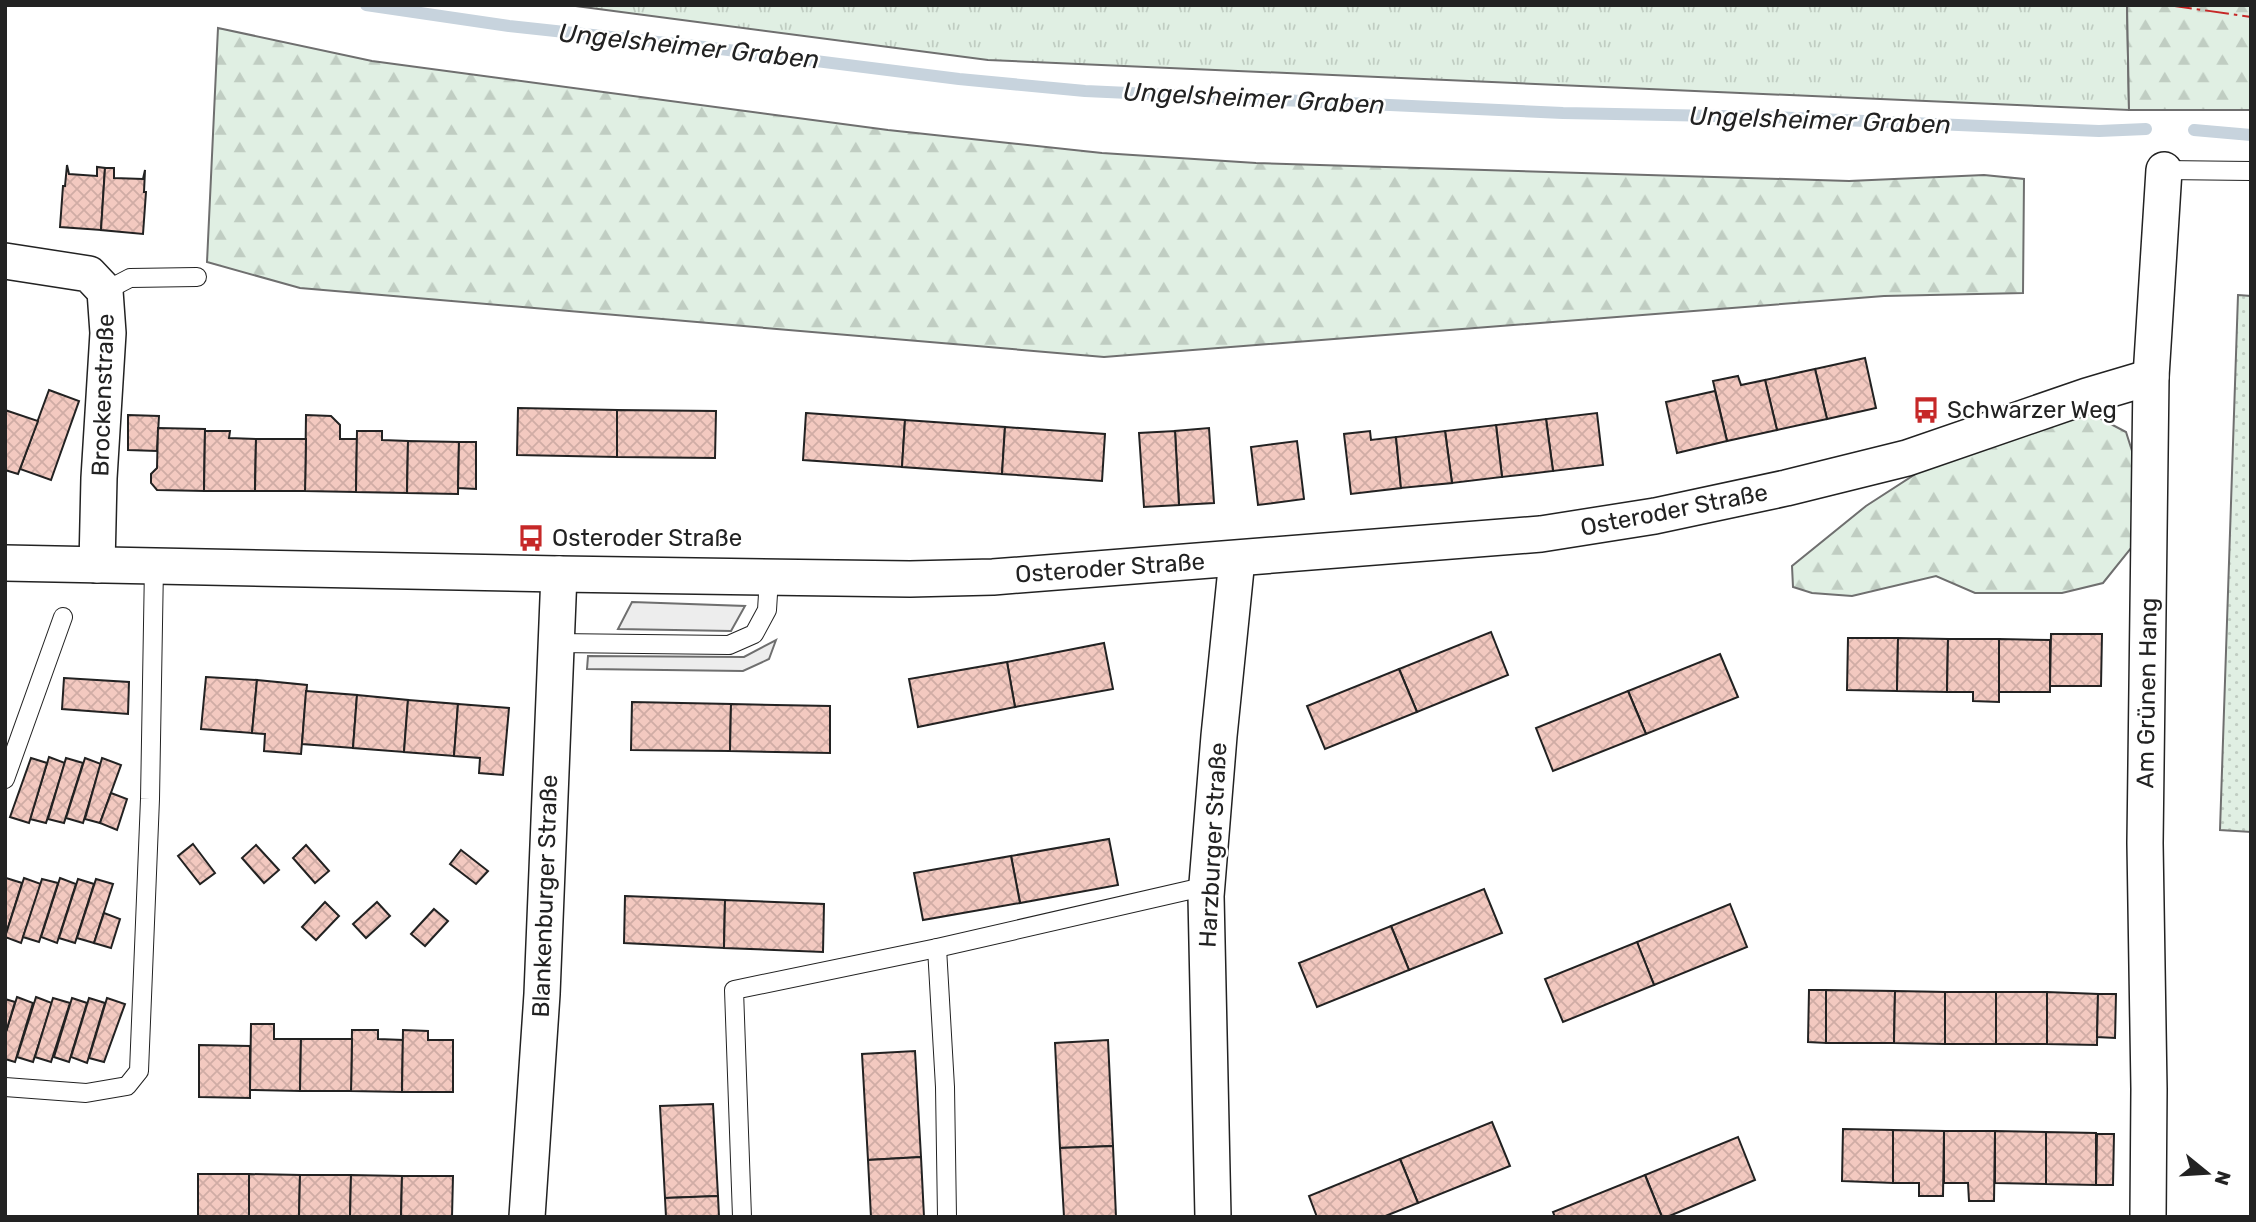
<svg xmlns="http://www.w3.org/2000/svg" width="2256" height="1222" font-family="Rubik,sans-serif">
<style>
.grass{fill:url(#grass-tufts);stroke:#6f6f6f;stroke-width:2}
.forest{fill:url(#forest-firs);stroke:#6f6f6f;stroke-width:2}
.park{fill:url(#park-dots);stroke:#6f6f6f;stroke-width:2}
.parking{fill:#ededed;stroke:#6f6f6f;stroke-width:2}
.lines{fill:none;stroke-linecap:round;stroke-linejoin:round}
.stream{stroke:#c7d3dd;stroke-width:12}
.building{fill:url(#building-cross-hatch);stroke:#222;stroke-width:2}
.lane-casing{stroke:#222;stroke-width:20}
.street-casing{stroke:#222;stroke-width:38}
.lane{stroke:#fff;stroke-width:18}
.street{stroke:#fff;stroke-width:35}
.power{stroke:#c62828;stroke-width:2;stroke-dasharray:24 5 3.5 5;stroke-linecap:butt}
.labels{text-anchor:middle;stroke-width:5;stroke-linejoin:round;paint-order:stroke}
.street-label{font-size:24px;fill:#222;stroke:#fff}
.poi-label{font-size:24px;fill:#222;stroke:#fff;text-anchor:start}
.water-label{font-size:26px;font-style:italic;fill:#222;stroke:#fff}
</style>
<defs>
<pattern id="grass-tufts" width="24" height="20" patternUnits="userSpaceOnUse" patternTransform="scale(1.75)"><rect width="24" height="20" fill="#e0efe3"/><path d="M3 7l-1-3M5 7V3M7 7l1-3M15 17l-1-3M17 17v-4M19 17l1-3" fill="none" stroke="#c0cdc2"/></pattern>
<pattern id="forest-firs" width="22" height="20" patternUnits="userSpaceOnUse" patternTransform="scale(1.75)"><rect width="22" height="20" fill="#e0efe3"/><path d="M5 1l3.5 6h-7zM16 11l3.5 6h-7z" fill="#c0cdc2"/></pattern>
<pattern id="park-dots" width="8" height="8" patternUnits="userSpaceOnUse" patternTransform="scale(1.75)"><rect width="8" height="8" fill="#e0efe3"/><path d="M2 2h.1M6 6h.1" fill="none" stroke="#c0cdc2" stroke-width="1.8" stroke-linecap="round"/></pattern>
<pattern id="building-cross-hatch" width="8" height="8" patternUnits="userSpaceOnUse" patternTransform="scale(1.75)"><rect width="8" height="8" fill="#f3c9c0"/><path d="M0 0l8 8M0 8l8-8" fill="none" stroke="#d0aca5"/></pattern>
</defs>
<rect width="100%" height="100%" fill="#fff"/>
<!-- grass -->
<polygon class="grass" points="568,5 2127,5 2129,110 988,60"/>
<!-- forest -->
<g class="forest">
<polygon points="2127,5 2251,5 2251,110 2129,110"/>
<polygon points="218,28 372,61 888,130 1102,153 1256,163 1849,181 1984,175 2024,179 2023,293 1884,296 1104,357 300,288 207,262"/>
<polygon points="2086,411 2126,432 2139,473 2136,542 2103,583 2062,593 1975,593 1936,576 1852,596 1812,593 1793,587 1792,566 1866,506 1928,466"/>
</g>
<!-- park -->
<polygon class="park" points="2238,295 2251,296 2251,832 2220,830"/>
<!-- parking -->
<g class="parking">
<polygon points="632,602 745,606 731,631 618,629"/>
<polygon points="776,640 769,659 743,671 587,669 588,656 744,657"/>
</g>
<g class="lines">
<!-- stream -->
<g class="stream">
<polyline points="366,5 509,26 704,47 959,79 1085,91 1563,113 1771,117 2099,131 2146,129"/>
<polyline points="2194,130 2251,135"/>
</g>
</g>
<!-- building -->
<g class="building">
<polygon points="67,165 69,174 97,176 97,167 105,168 101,230 60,227 63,186 65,186"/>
<polygon points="105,168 114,168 114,178 143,179 145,170 144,192 146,192 143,234 101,230"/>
<polygon points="1865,358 1876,408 1827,419 1815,369"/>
<polygon points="1815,369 1827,419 1777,430 1765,380"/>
<polygon points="1738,376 1741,385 1765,380 1777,430 1727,441 1713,381"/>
<polygon points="49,390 79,401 51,480 20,469"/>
<polygon points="1715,391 1727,441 1677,453 1666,402"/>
<polygon points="518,408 617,410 617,457 517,455"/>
<polygon points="5,410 38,421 18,474 5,470"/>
<polygon points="617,410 716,411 715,458 617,457"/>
<polygon points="806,413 905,420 902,467 803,460"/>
<polygon points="1597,413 1603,465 1553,471 1546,419"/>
<polygon points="128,415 159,416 157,451 128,450"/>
<polygon points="306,415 331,416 340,425 340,439 357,439 356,492 305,491"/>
<polygon points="1546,419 1553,471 1502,477 1496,425"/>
<polygon points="905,420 1005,427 1002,474 902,467"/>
<polygon points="1496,425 1502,477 1452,483 1445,431"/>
<polygon points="1005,427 1105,434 1102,481 1002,474"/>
<polygon points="158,428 205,429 204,491 157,490 151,483 151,474 157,468"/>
<polygon points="1209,428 1214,503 1179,505 1175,431"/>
<polygon points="205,431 230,431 229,438 256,439 255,491 204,491"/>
<polygon points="357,431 382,431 382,440 408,441 407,493 356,492"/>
<polygon points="1175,431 1179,505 1144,507 1139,433"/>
<polygon points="1370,431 1371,440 1396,437 1401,488 1351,494 1344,434"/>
<polygon points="1445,431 1452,483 1401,488 1396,437"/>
<polygon points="256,439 306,439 305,491 255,491"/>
<polygon points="408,441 459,442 458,494 407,493"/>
<polygon points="1297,441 1304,499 1258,505 1251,447"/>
<polygon points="459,442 476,442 476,489 458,488"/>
<polygon points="1491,632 1508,675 1417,712 1399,669"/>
<polygon points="2051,634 2102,634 2101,686 2050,686"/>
<polygon points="1848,638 1898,638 1897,691 1847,690"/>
<polygon points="1898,638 1948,639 1947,692 1897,691"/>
<polygon points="1948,639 1999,639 1999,702 1973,701 1973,692 1947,692"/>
<polygon points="1999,639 2050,640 2050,692 1999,692"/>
<polygon points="1104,643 1113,689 1015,707 1007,662"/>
<polygon points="1720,654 1738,697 1646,734 1628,691"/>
<polygon points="1007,662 1015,707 918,727 909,679"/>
<polygon points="1399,669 1417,712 1325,749 1307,706"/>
<polygon points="206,677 257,680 252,733 201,729"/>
<polygon points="64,678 129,682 128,714 62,709"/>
<polygon points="257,680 307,685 301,754 264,751 265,734 252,733"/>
<polygon points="306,691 357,695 353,748 302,744"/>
<polygon points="1628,691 1646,734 1553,771 1536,728"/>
<polygon points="357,695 408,700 404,752 353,748"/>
<polygon points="408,700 458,704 454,756 404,752"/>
<polygon points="632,702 731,704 730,751 631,750"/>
<polygon points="458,704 509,708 503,775 479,773 480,758 454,756"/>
<polygon points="731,704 830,706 830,753 730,751"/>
<polygon points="49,757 65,763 46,823 30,819"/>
<polygon points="31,758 47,763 29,823 10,817"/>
<polygon points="66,758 83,763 64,823 48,819"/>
<polygon points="85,758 101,764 83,823 66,818"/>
<polygon points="102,758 121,765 100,823 85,819"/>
<polygon points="111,793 127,799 117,830 100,823"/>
<polygon points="1109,839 1118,885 1020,903 1011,856"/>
<polygon points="193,844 215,873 200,884 178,856"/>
<polygon points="256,845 279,870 264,883 242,858"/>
<polygon points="306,845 329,871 315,883 293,858"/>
<polygon points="461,850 488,871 476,884 450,864"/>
<polygon points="1011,856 1020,903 923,920 914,873"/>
<polygon points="6,878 22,883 5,937 5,881"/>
<polygon points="24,878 41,884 21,943 5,937"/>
<polygon points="60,878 76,884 57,943 41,937"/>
<polygon points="42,879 58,883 39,942 23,937"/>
<polygon points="78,879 94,884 75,943 59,938"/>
<polygon points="96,879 113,884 94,943 77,938"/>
<polygon points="1484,889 1502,933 1409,970 1391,926"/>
<polygon points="625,896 725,900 724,948 624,943"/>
<polygon points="725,900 824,904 823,952 724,948"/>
<polygon points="325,902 339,916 316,940 302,927"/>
<polygon points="377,902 390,916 366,938 353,924"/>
<polygon points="1730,904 1747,947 1654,985 1637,942"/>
<polygon points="434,909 448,921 425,946 411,934"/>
<polygon points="104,913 120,919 111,948 94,943"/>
<polygon points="1391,926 1409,970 1317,1007 1299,963"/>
<polygon points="1637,942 1654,985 1563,1022 1545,979"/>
<polygon points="1809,990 1826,990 1826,1043 1808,1042"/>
<polygon points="1826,990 1895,991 1894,1043 1826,1043"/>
<polygon points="1895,991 1945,992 1945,1044 1894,1043"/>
<rect x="1945" y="992" width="51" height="52"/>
<rect x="1996" y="992" width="51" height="52"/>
<polygon points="2047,992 2098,994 2097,1045 2047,1044"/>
<polygon points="2098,994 2116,994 2115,1038 2097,1037"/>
<polygon points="17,997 33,1003 15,1062 5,1059 5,1035"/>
<polygon points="36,997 52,1003 33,1062 17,1057"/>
<polygon points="53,998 70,1003 51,1062 35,1057"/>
<polygon points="72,998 87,1003 69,1062 54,1057"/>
<polygon points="89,998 105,1003 87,1063 71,1057"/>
<polygon points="107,998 125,1004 104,1062 89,1058"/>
<polygon points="5,999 15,1002 5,1035"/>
<polygon points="251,1024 274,1024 274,1039 301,1039 300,1091 250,1090"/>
<polygon points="352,1030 378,1030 378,1039 403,1040 402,1092 351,1091"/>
<polygon points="403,1030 428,1031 428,1040 453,1040 453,1092 402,1092"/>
<polygon points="301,1039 352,1039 351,1091 300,1091"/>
<polygon points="1108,1040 1113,1146 1060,1148 1055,1043"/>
<polygon points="199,1045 250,1046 250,1098 199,1097"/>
<polygon points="915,1051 921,1157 868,1160 862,1054"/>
<polygon points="713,1104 718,1196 665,1198 660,1106"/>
<polygon points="1492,1122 1510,1166 1418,1203 1400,1159"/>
<polygon points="1843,1129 1893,1130 1893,1183 1842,1181"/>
<polygon points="1893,1130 1944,1131 1943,1196 1919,1196 1919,1183 1893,1183"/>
<polygon points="1944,1131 1995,1131 1994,1201 1969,1201 1968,1183 1944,1183"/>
<polygon points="1995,1131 2046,1132 2046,1184 1995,1183"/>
<polygon points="2046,1132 2096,1133 2096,1185 2046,1184"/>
<polygon points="2097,1134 2114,1134 2113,1185 2096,1185"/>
<polygon points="1738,1137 1755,1180 1667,1217 1662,1217 1645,1175"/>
<polygon points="1113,1146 1116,1217 1064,1217 1060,1148"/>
<polygon points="921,1157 924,1217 871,1217 868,1160"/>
<polygon points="1400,1159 1418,1203 1383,1217 1317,1217 1309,1196"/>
<rect x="198" y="1174" width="51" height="43"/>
<polygon points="249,1174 300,1175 299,1217 249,1217"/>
<polygon points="300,1175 351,1175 350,1217 299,1217"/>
<polygon points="351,1175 402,1176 401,1217 350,1217"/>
<polygon points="1645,1175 1662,1217 1555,1217 1553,1212"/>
<polygon points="402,1176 453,1176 452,1217 401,1217"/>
<polygon points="718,1196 719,1217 666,1217 665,1198"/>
</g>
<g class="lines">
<defs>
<g id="lane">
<polyline points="2164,170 2251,171"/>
<polyline points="105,291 130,278 197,277"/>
<polyline points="556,643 729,645 754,634 767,610 769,578"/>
<polyline points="5,779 63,617"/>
<polyline points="937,948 945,1087 947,1217"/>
<polyline points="5,1087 86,1093 127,1086 139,1071 150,799 154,566"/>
<polyline points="742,1217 734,990 937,948 1207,886"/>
</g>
<g id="street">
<polyline points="5,261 89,274 105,291 108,333 99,478 97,565"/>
<polyline points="5,563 559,574 910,579 993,577 1541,534 1655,516 1786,488 1907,458 2087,396 2151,377"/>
<polyline points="527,1217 542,994 559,574"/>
<polyline points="1213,1217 1206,896 1219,736 1237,559"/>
<polyline points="2148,1217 2149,1089 2145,843 2151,377 2164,170"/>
</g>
</defs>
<!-- lane casing -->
<use href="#lane" class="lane-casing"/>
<!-- street casing -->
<use href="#street" class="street-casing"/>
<!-- lane -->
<use href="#lane" class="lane"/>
<!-- street -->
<use href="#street" class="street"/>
<!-- power -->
<polyline class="power" points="2168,5 2251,17"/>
</g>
<!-- icons -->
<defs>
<symbol id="bus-bare" viewBox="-9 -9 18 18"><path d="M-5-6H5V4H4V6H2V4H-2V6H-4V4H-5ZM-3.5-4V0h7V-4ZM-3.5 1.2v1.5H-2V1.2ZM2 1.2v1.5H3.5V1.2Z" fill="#c62828" stroke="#fff" stroke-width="2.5" paint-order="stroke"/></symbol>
</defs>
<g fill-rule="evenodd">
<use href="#bus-bare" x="1907" y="391" width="38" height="38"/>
<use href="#bus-bare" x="512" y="519" width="38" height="38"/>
</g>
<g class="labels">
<!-- street labels -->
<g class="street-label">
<text transform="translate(103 395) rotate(-88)" y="8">Brockenstraße</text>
<text transform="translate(1674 510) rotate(-11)" y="8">Osteroder Straße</text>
<text transform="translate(1110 568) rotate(-4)" y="8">Osteroder Straße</text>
<text transform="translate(2147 693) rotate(-89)" y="8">Am Grünen Hang</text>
<text transform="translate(1213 845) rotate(-87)" y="8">Harzburger Straße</text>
<text transform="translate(545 896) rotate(-88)" y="8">Blankenburger Straße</text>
</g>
<!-- poi labels -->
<g class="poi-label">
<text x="1947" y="418">Schwarzer Weg</text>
<text x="552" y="546">Osteroder Straße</text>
</g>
<!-- water labels -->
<g class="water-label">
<text transform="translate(689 46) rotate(6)" y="9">Ungelsheimer Graben</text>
<text transform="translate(1254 98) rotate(3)" y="9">Ungelsheimer Graben</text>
<text transform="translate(1820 120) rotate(2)" y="9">Ungelsheimer Graben</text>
</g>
</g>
<!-- border -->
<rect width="2256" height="1222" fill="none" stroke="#222222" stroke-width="14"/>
<!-- north arrow -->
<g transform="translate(2207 1173) rotate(108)" stroke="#ffffff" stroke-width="5" paint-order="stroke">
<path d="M0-5L12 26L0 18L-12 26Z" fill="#222222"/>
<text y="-10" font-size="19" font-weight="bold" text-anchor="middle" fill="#222222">N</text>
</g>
</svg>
